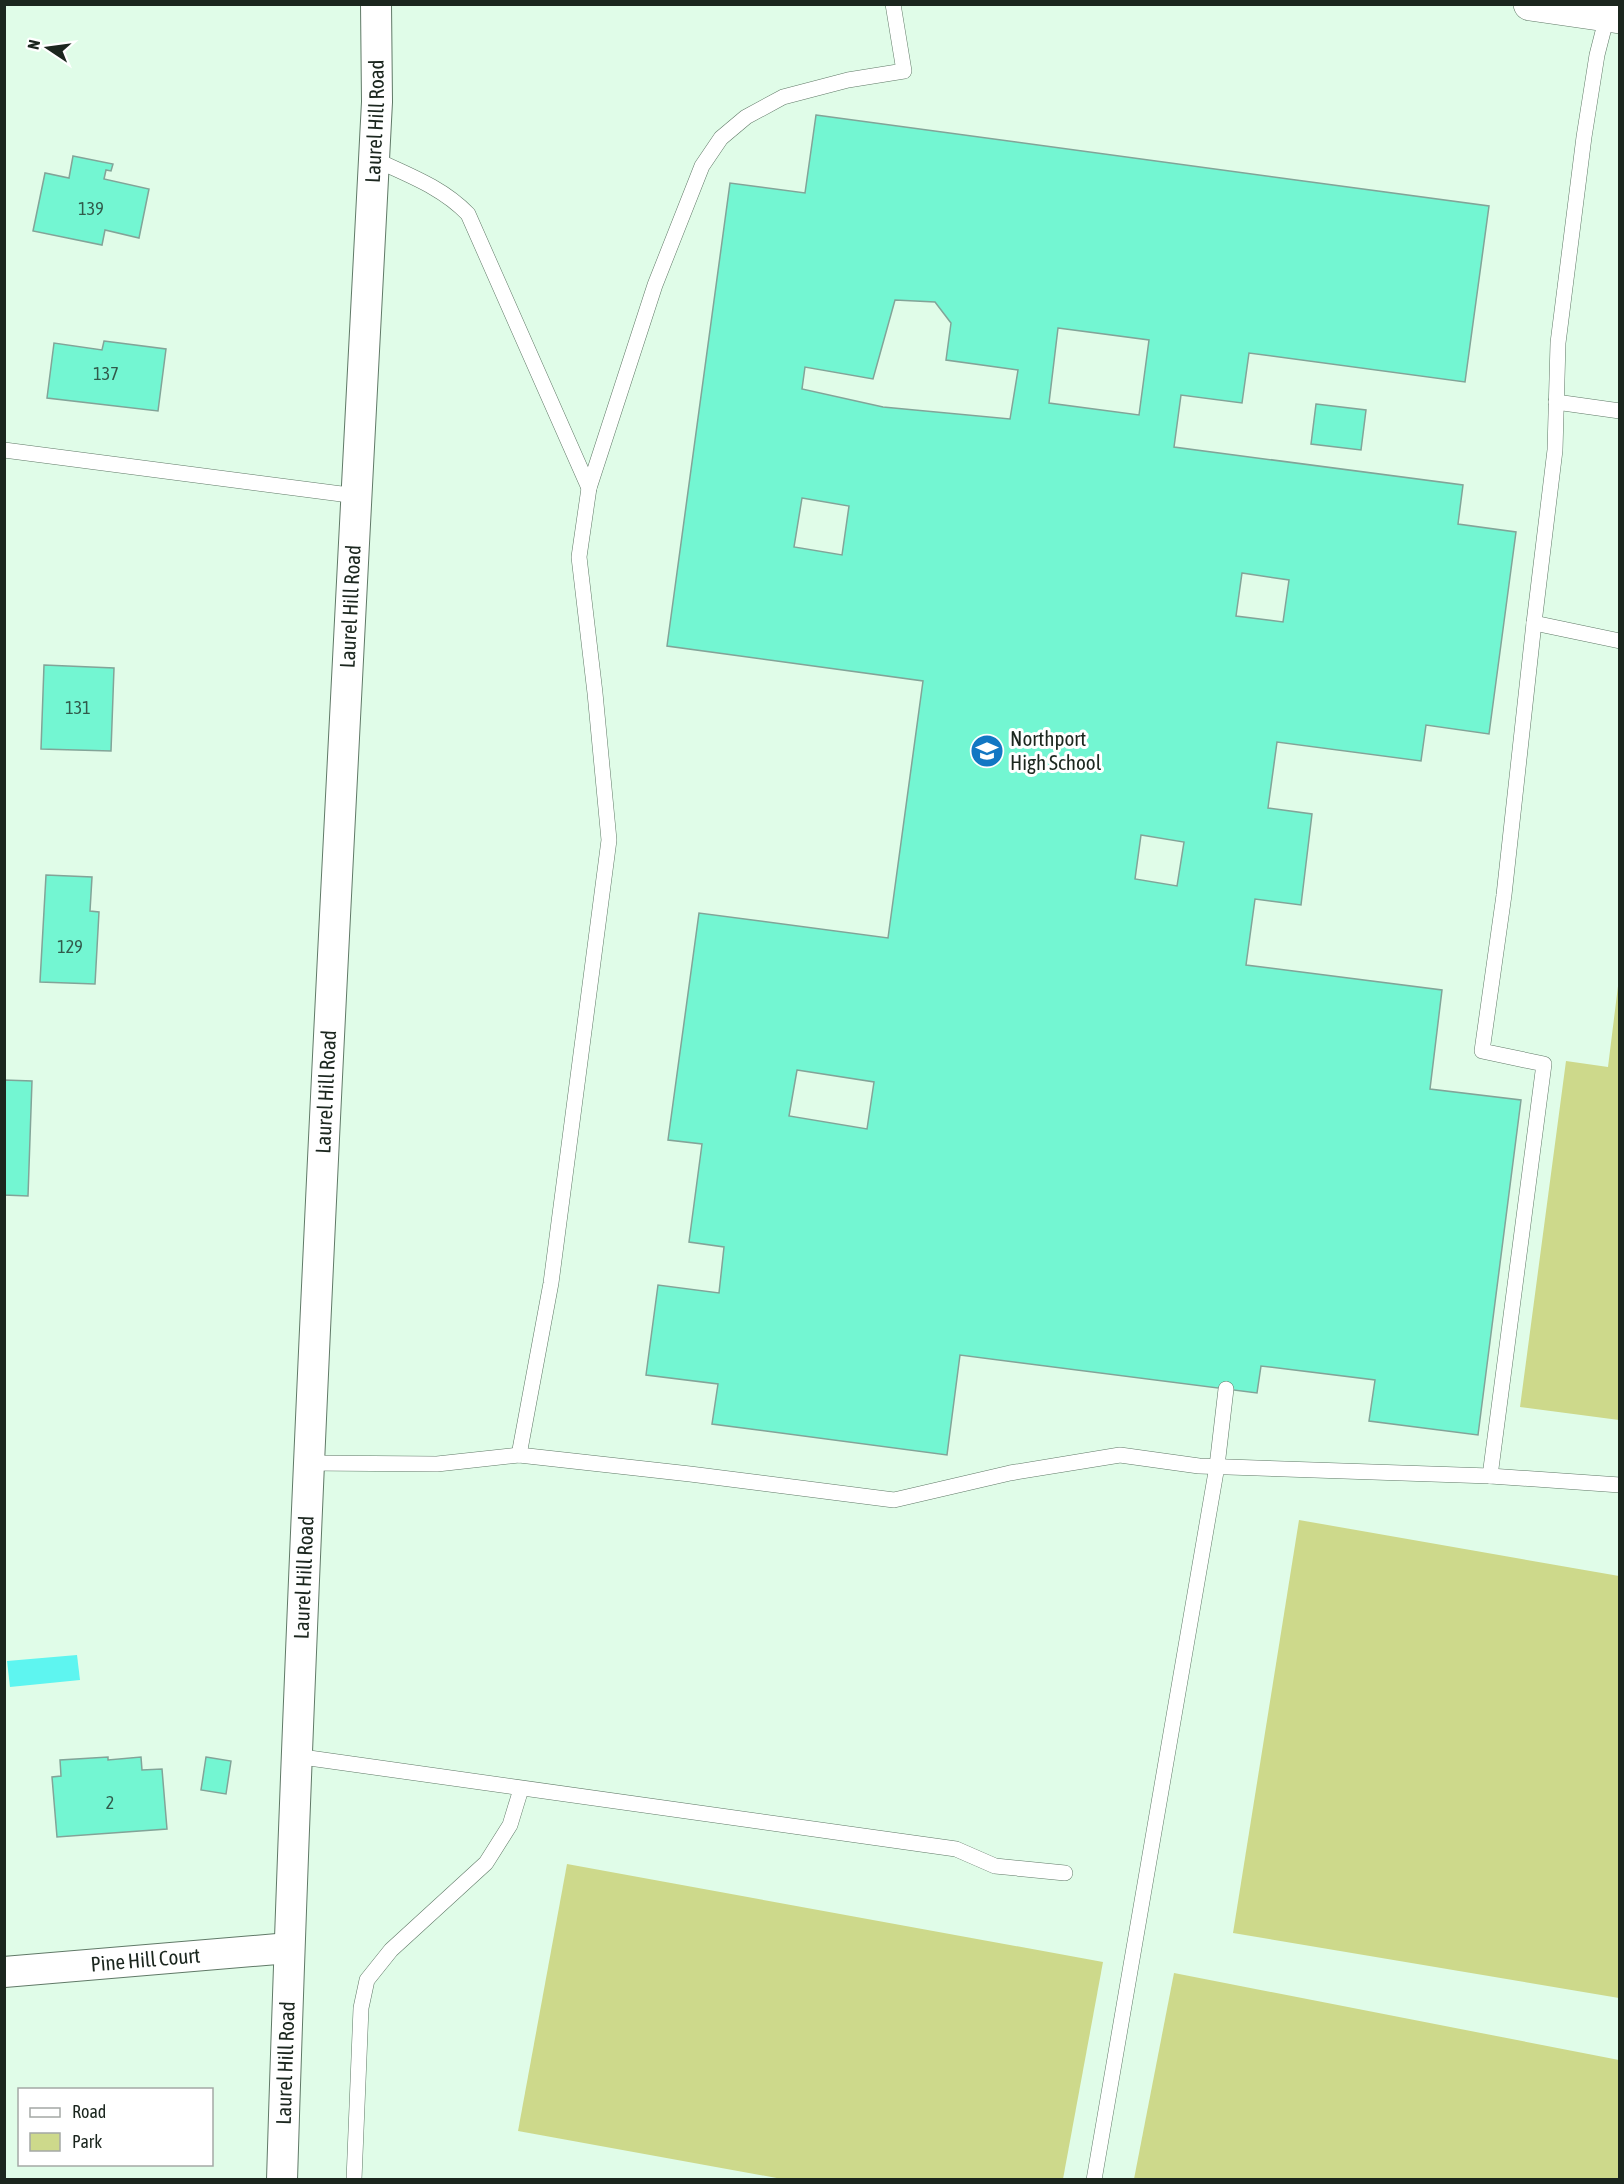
<svg xmlns="http://www.w3.org/2000/svg" width="1624" height="2184" font-family="'Asap Condensed',sans-serif">
<style>
.green{fill:#cdd98b}
.water{fill:#5ef5f0}
.building{fill:#73f6d2;stroke:#82a498;stroke-width:1.5;fill-rule:evenodd}
.lines{fill:none;stroke-linecap:round;stroke-linejoin:round}
.lane-casing{stroke:#607967;stroke-width:16}
.street-casing{stroke:#607967;stroke-width:32}
.secondary-casing{stroke:#607967;stroke-width:34}
.lane{stroke:#fff;stroke-width:15}
.street{stroke:#fff;stroke-width:30}
.secondary{stroke:#fff;stroke-width:33}
.labels{text-anchor:middle;stroke-width:6;stroke-linejoin:round;paint-order:stroke}
.number-label{font-size:18px;fill:#315a4b}
.street-label{font-size:21px;fill:#1b261e;stroke:#fff}
.poi-label{font-size:21px;fill:#1b261e;stroke:#fff;text-anchor:start}
</style>
<rect width="100%" height="100%" fill="#e0fce8"/>
<!-- green -->
<g class="green">
<polygon points="1619,978 1619,1420 1520,1407 1566,1061 1608,1067"/>
<polygon points="1299,1520 1619,1576 1619,1998 1233,1933"/>
<polygon points="567,1864 1103,1962 1063,2179 782,2179 518,2131"/>
<polygon points="1174,1973 1619,2060 1619,2179 1134,2179"/>
</g>
<!-- water -->
<polygon class="water" points="77,1655 80,1680 10,1687 7,1661"/>
<!-- building -->
<g class="building">
<path d="M816 115 1489 206 1465 382 1249 353 1242 403 1181 395 1174 447 1463 485 1458 524 1516 532 1489 734 1426 725 1421 761 1277 742 1268 808 1312 814 1301 905 1255 899 1246 965 1442 990 1430 1089 1521 1100 1478 1435 1369 1421 1375 1380 1261 1366 1257 1393 960 1355 947 1455 712 1424 718 1384 646 1375 658 1285 719 1293 724 1247 689 1242 702 1144 668 1140 699 913 888 938 923 681 667 646 730 183 805 193ZM895 300 935 302 951 323 946 360 1018 370 1010 419 883 407 802 389 805 367 873 379ZM1058 328 1149 340 1139 415 1049 403ZM802 498 849 506 842 555 794 547ZM1242 573 1289 580 1283 622 1236 616ZM1141 835 1184 842 1177 886 1135 879ZM797 1070 874 1082 867 1129 789 1116Z"/>
<polygon points="73,156 113,164 111,171 106,170 104,179 149,189 139,238 105,230 102,245 33,231 45,173 69,178"/>
<polygon points="104,341 166,349 158,411 47,398 54,343 102,350"/>
<polygon points="1316,404 1366,410 1361,450 1311,444"/>
<polygon points="44,665 114,668 111,751 41,749"/>
<polygon points="46,875 92,877 90,911 99,912 95,984 40,982"/>
<polygon points="4,1080 32,1081 28,1196 4,1195"/>
<polygon points="108,1757 108,1760 141,1757 142,1770 162,1769 167,1829 57,1837 52,1777 61,1776 60,1760"/>
<polygon points="206,1757 231,1761 226,1794 201,1790"/>
</g>
<g class="lines">
<defs>
<g id="lane">
<path d="M374 159C408 175 442 187 468 214L589 488"/>
<polyline points="1556,402 1620,411"/>
<polyline points="4,450 357,496"/>
<polyline points="1534,623 1620,641"/>
<polyline points="519,1455 551,1283 609,840 595,693 579,557 589,488 655,285 702,166 721,138 746,117 783,97 848,80 904,71 893,4"/>
<polyline points="308,1463 437,1464 519,1455 690,1474 894,1500 1010,1473 1120,1455 1199,1466 1490,1476 1620,1485"/>
<polyline points="1490,1476 1544,1064 1482,1051 1504,895 1534,623 1555,450 1558,343 1584,137 1597,55 1607,16"/>
<polyline points="295,1756 956,1849 995,1866 1065,1873"/>
<polyline points="354,2180 361,2008 367,1980 391,1950 486,1863 510,1825 521,1789"/>
<polyline points="1094,2180 1217,1466 1226,1389"/>
</g>
<g id="street">
<path id="s1" d="M4 1972 289 1948"/>
<path id="s2" d="M282 2180C303 1487 341 794 377 102L376 4"/>
</g>
<polyline id="secondary" points="1530,4 1620,17"/>
</defs>
<!-- lane casing -->
<use href="#lane" class="lane-casing"/>
<!-- street casing -->
<use href="#street" class="street-casing"/>
<!-- secondary casing -->
<use href="#secondary" class="secondary-casing"/>
<!-- lane -->
<use href="#lane" class="lane"/>
<!-- street -->
<use href="#street" class="street"/>
<!-- secondary -->
<use href="#secondary" class="secondary"/>
</g>
<!-- icons -->
<defs>
<symbol id="school-disc" viewBox="-11 -11 22 22"><circle r="9.5" fill="#1277c3" stroke="#fff"/><path d="M0-5L7-2L0 1L-7-2ZM-4 1L0 2.5L4 1V4Q0 6-4 4Z" fill="#fff"/></symbol>
</defs>
<g fill-rule="evenodd">
<use href="#school-disc" x="968" y="732" width="38" height="38"/>
</g>
<g class="labels">
<!-- number labels -->
<g class="number-label">
<text x="91" y="215">139</text>
<text x="106" y="380">137</text>
<text x="78" y="714">131</text>
<text x="70" y="953">129</text>
<text x="110" y="1809">2</text>
</g>
<!-- street labels -->
<g class="street-label">
<text dy="7" stroke="none"><textPath href="#s2" startOffset="2061">Laurel Hill Road</textPath></text>
<text dy="7" stroke="none"><textPath href="#s2" startOffset="1575">Laurel Hill Road</textPath></text>
<text dy="7" stroke="none"><textPath href="#s2" startOffset="1089">Laurel Hill Road</textPath></text>
<text dy="7" stroke="none"><textPath href="#s2" startOffset="603">Laurel Hill Road</textPath></text>
<text dy="7" stroke="none"><textPath href="#s1" startOffset="142">Pine Hill Court</textPath></text>
<text dy="7" stroke="none"><textPath href="#s2" startOffset="117">Laurel Hill Road</textPath></text>
</g>
<!-- poi labels -->
<g class="poi-label">
<text x="1010" y="746">Northport<tspan x="1010" dy="24">High School</tspan></text>
</g>
</g>
<!-- border -->
<rect width="1624" height="2184" fill="none" stroke="#1b261e" stroke-width="12"/>
<!-- legend -->
<rect x="18" y="2088" width="195" height="78" fill="#ffffff" stroke="#a4a8a5" stroke-width="1.5"/>
<rect x="30" y="2108" width="30" height="9" fill="#ffffff" stroke="#a4a8a5" stroke-width="1.5"/>
<text x="72" y="2118" font-size="18" fill="#1b261e">Road</text>
<rect x="30" y="2133" width="30" height="18" fill="#cdd98b" stroke="#a4a8a5" stroke-width="1.5"/>
<text x="72" y="2148" font-size="18" fill="#1b261e">Park</text>
<!-- north arrow -->
<g transform="translate(48 48) rotate(283)" stroke="#ffffff" stroke-width="4.5" paint-order="stroke">
<path d="M0-4.5L10 22L0 15L-10 22Z" fill="#1b261e"/>
<text y="-9" font-size="16" font-weight="bold" text-anchor="middle" fill="#1b261e">N</text>
</g>
</svg>
